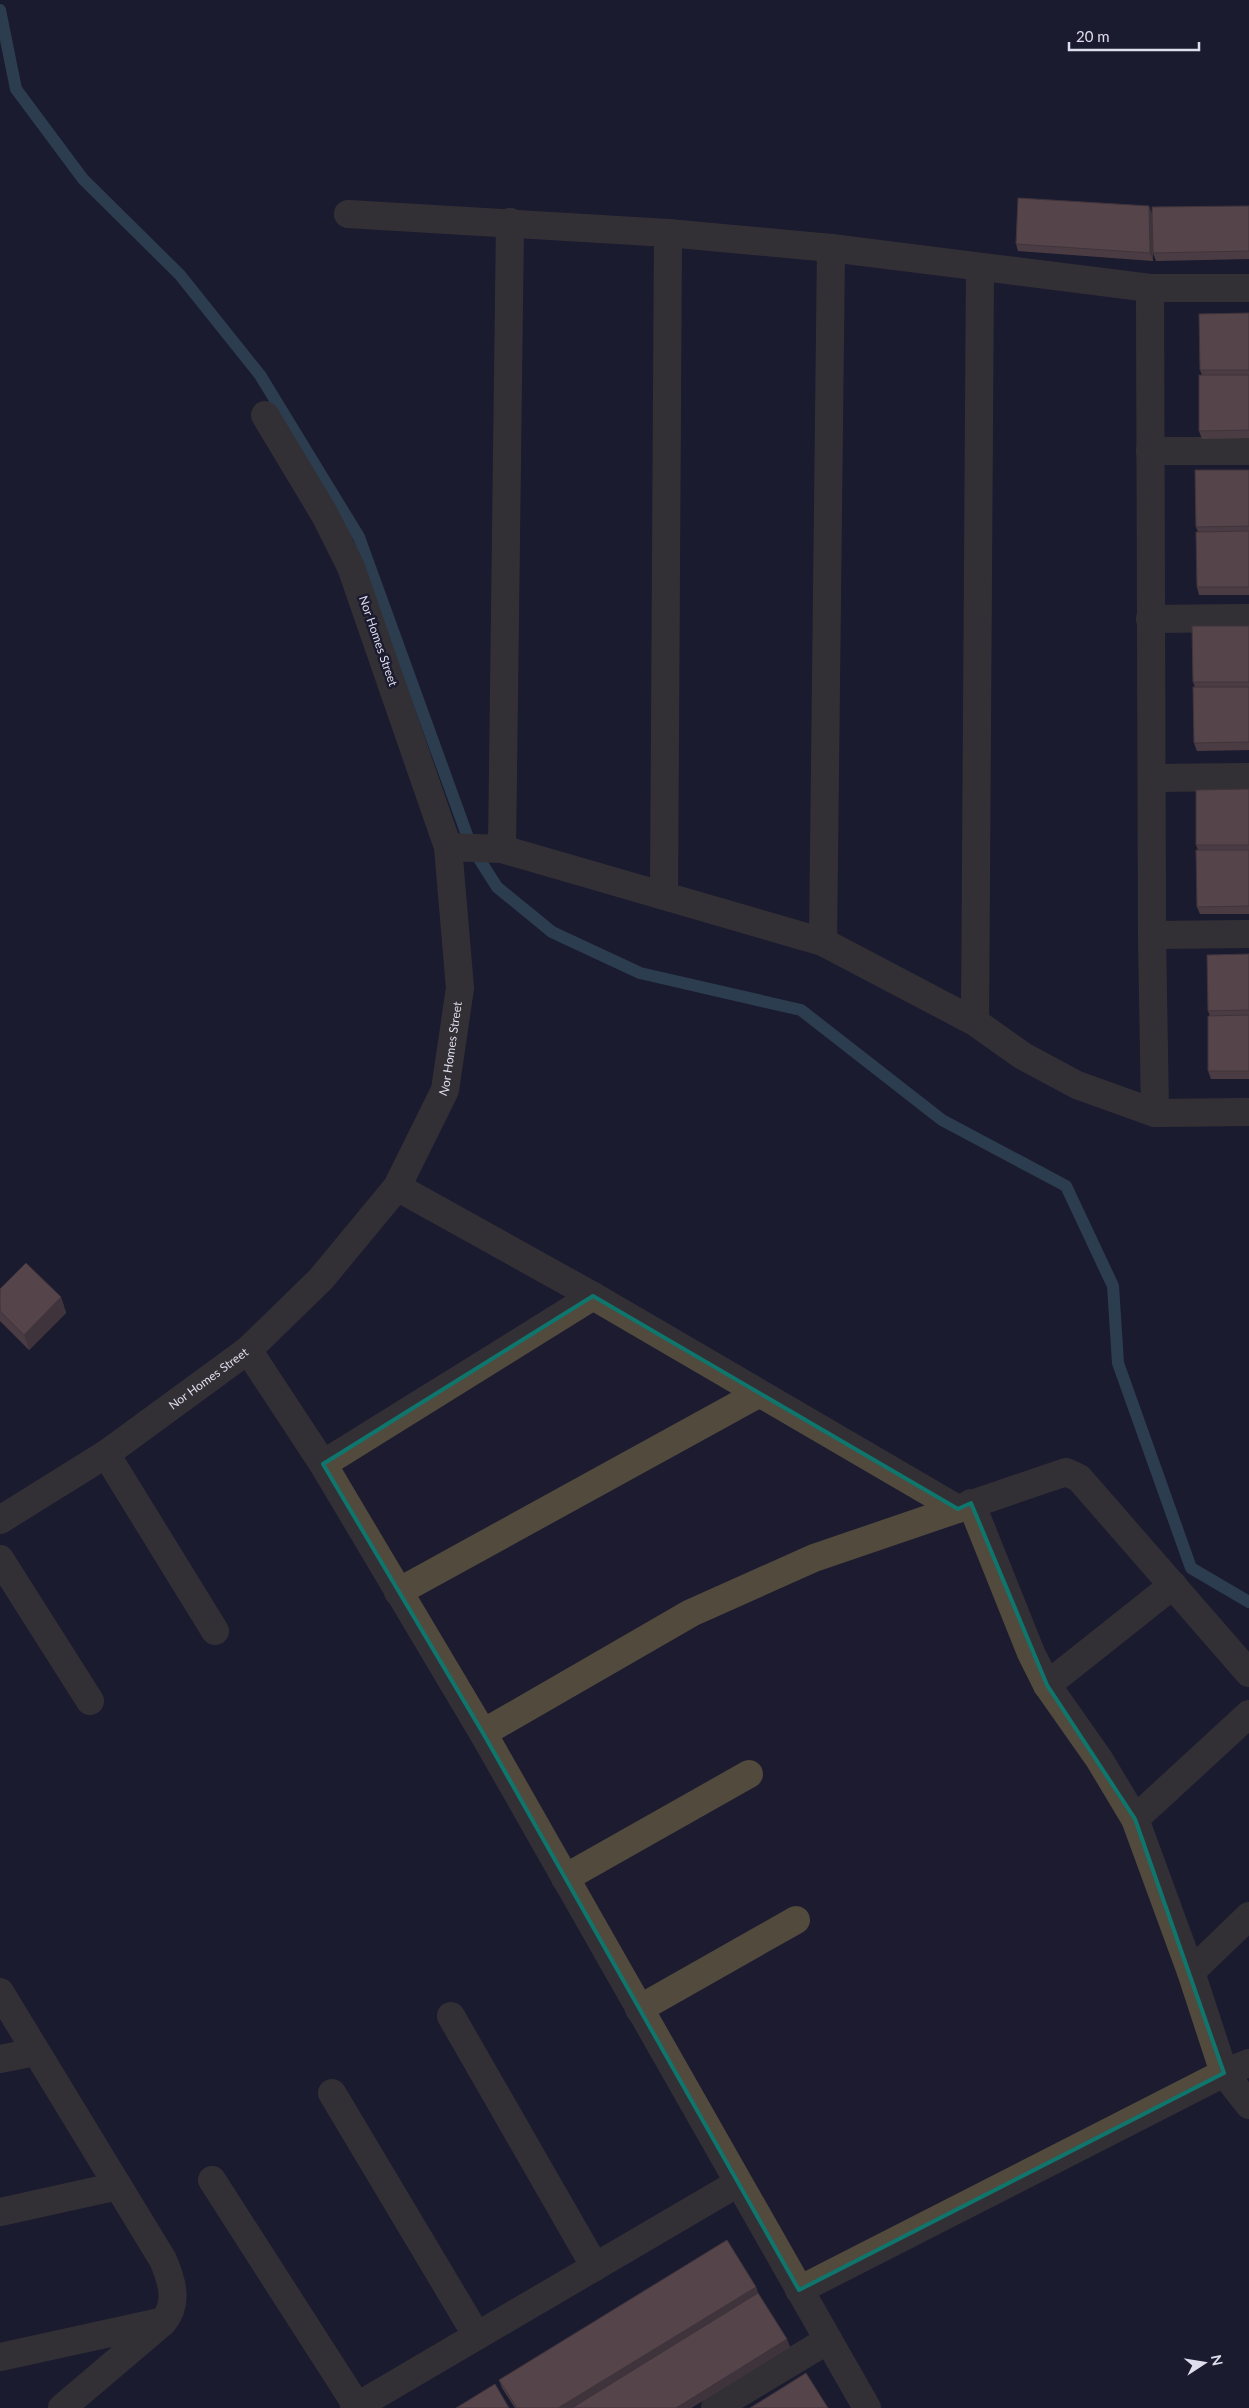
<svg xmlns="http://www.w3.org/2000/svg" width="1249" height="2408" font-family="Lato,sans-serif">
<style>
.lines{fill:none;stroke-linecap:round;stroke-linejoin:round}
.stream{stroke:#3f6777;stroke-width:12}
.minor{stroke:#514a3d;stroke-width:28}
.wall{fill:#85655b}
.shaded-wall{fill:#6c524a}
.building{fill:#9b756a;stroke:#6c524a}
.marked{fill:none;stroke:#0f766e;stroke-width:4;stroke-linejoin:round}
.labels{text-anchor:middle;stroke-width:5;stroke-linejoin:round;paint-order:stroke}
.street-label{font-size:12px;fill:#dedeed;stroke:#1c1b30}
</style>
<rect width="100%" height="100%" fill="#1c1b30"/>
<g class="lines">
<!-- stream -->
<polyline class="stream" points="0,10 16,89 83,179 180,275 260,375 359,537 471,846 497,887 552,932 640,973 801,1010 942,1120 1066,1186 1113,1286 1118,1363 1191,1568 1249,1602"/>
<!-- minor -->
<g class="minor">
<polyline points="348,214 668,233 831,248 1150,288 1249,288"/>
<polyline points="510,222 502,849 823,942 975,1022 1023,1056 1077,1085 1155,1113 1249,1112"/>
<polyline points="1150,288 1152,935 1155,1113"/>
<polyline points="1150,451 1249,451"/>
<polyline points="1150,619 1249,618"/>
<polyline points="1152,778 1249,777"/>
<polyline points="448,847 502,849"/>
<polyline points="664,895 668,233"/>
<polyline points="1152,935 1249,934"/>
<polyline points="823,942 831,248"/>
<polyline points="975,1022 980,267"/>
<polyline points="397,1187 593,1296 958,1509"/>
<polyline points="248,1350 323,1464 483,1733 867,2408"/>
<polyline points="106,1454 215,1631"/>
<polyline points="323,1464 593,1296"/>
<polyline points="971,1503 1031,1653 1047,1685 1099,1759 1135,1819 1191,1972 1224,2073 1249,2105"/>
<path id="s1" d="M0 1520 106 1454 248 1350 321 1279 397 1187 445 1090 460 988 448 847 351 567 325 515 265 415"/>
<polyline points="0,1559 90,1701"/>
<polyline points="398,1592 758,1394"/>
<polyline points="1047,1685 1173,1585"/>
<polyline points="483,1733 691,1613 814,1558 1066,1472 1079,1478 1249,1673"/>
<polyline points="1135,1819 1249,1714"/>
<polyline points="565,1878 749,1774"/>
<polyline points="1191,1972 1249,1916"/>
<path d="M0 1992 163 2260C172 2281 179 2303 163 2322L62 2408"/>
<polyline points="639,2009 796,1920"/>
<polyline points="451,2016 595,2267"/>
<polyline points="0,2059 35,2052"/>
<polyline points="332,2093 477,2336"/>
<polyline points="212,2180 357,2406"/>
<polyline points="0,2212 118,2186"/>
<polyline points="799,2290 1224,2073 1249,2063"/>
<polyline points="0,2357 160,2322"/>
<polyline points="354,2408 738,2183"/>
<polyline points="715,2408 828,2340"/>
</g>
</g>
<!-- wall -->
<g class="wall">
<polygon points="1249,206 1249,259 1156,261 1153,253 1153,231 1153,261 1018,251 1016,244 1152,214"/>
<polygon points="1249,313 1249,438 1202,439 1199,431 1202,375 1200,370"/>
<polygon points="1249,470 1249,595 1199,595 1197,587 1198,532 1196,527"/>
<polygon points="1249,626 1249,750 1197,751 1194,743 1195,687 1193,682"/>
<polygon points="1249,789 1249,914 1200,914 1197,907 1198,850 1196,845"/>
<polygon points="1249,954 1249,1079 1211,1079 1208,1071 1210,1016 1208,1011"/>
<polygon points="0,1289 61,1297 66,1313 29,1350 0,1321"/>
<polygon points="756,2287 758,2293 790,2347 691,2408 515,2408 502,2388 499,2380"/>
</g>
<!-- shaded-wall -->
<g class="shaded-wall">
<polygon points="1149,206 1152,214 1153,261 1150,253"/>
<polygon points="61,1297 66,1313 29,1350 24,1335"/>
<polygon points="756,2287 758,2295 574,2408 558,2408"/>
<polygon points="787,2339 790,2347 691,2408 676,2408"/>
</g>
<!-- building -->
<g class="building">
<polygon points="1018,198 1149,206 1150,253 1016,244"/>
<polygon points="1249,206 1249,251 1153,253 1152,207"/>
<polygon points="1249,313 1249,370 1200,370 1199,314"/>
<polygon points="1199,375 1249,375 1249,430 1199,431"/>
<polygon points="1195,470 1249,470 1249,526 1196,527"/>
<polygon points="1249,531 1249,587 1197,587 1196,532"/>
<polygon points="1192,626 1249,626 1249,682 1193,682"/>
<polygon points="1193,687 1249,687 1249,742 1194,743"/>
<polygon points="1249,789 1249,845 1196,845 1196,790"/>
<polygon points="1196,850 1249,850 1249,906 1197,907"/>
<polygon points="1249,954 1249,1010 1208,1011 1207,955"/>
<polygon points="1249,1015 1249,1071 1208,1071 1208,1016"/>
<polygon points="26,1263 61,1297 24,1335 0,1311 0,1289"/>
<polygon points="727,2240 756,2287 558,2408 517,2408 499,2380"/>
<polygon points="758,2293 787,2339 676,2408 572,2408"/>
<polygon points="806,2373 828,2408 750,2408"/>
<polygon points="495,2384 509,2408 456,2408"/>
</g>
<!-- marked area -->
<path d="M0 0H1249V2408H0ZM593 1296 958 1509 971 1503 1047 1685 1135 1819 1224 2073 799 2290 483 1733 323 1464Z" fill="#1c1b30" fill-opacity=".55" fill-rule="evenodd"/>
<path class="marked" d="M593 1296 958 1509 971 1503 1047 1685 1135 1819 1224 2073 799 2290 483 1733 323 1464Z"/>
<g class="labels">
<!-- street labels -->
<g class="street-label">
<text transform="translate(378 641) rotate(71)" y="4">Nor Homes Street</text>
<text dy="4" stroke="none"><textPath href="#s1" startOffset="672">Nor Homes Street</textPath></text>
<text dy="4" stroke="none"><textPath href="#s1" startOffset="252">Nor Homes Street</textPath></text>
</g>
</g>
<!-- north arrow -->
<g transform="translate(1204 2363) rotate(78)" stroke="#1c1b30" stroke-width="4" paint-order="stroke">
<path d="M0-4L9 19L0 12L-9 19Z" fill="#dedeed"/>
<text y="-8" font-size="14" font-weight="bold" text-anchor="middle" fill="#dedeed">N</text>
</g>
<!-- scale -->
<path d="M1069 42v8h130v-8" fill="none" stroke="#dedeed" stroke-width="2.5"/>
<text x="1076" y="42" font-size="15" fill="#dedeed" stroke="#1c1b30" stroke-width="4" paint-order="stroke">20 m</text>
</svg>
